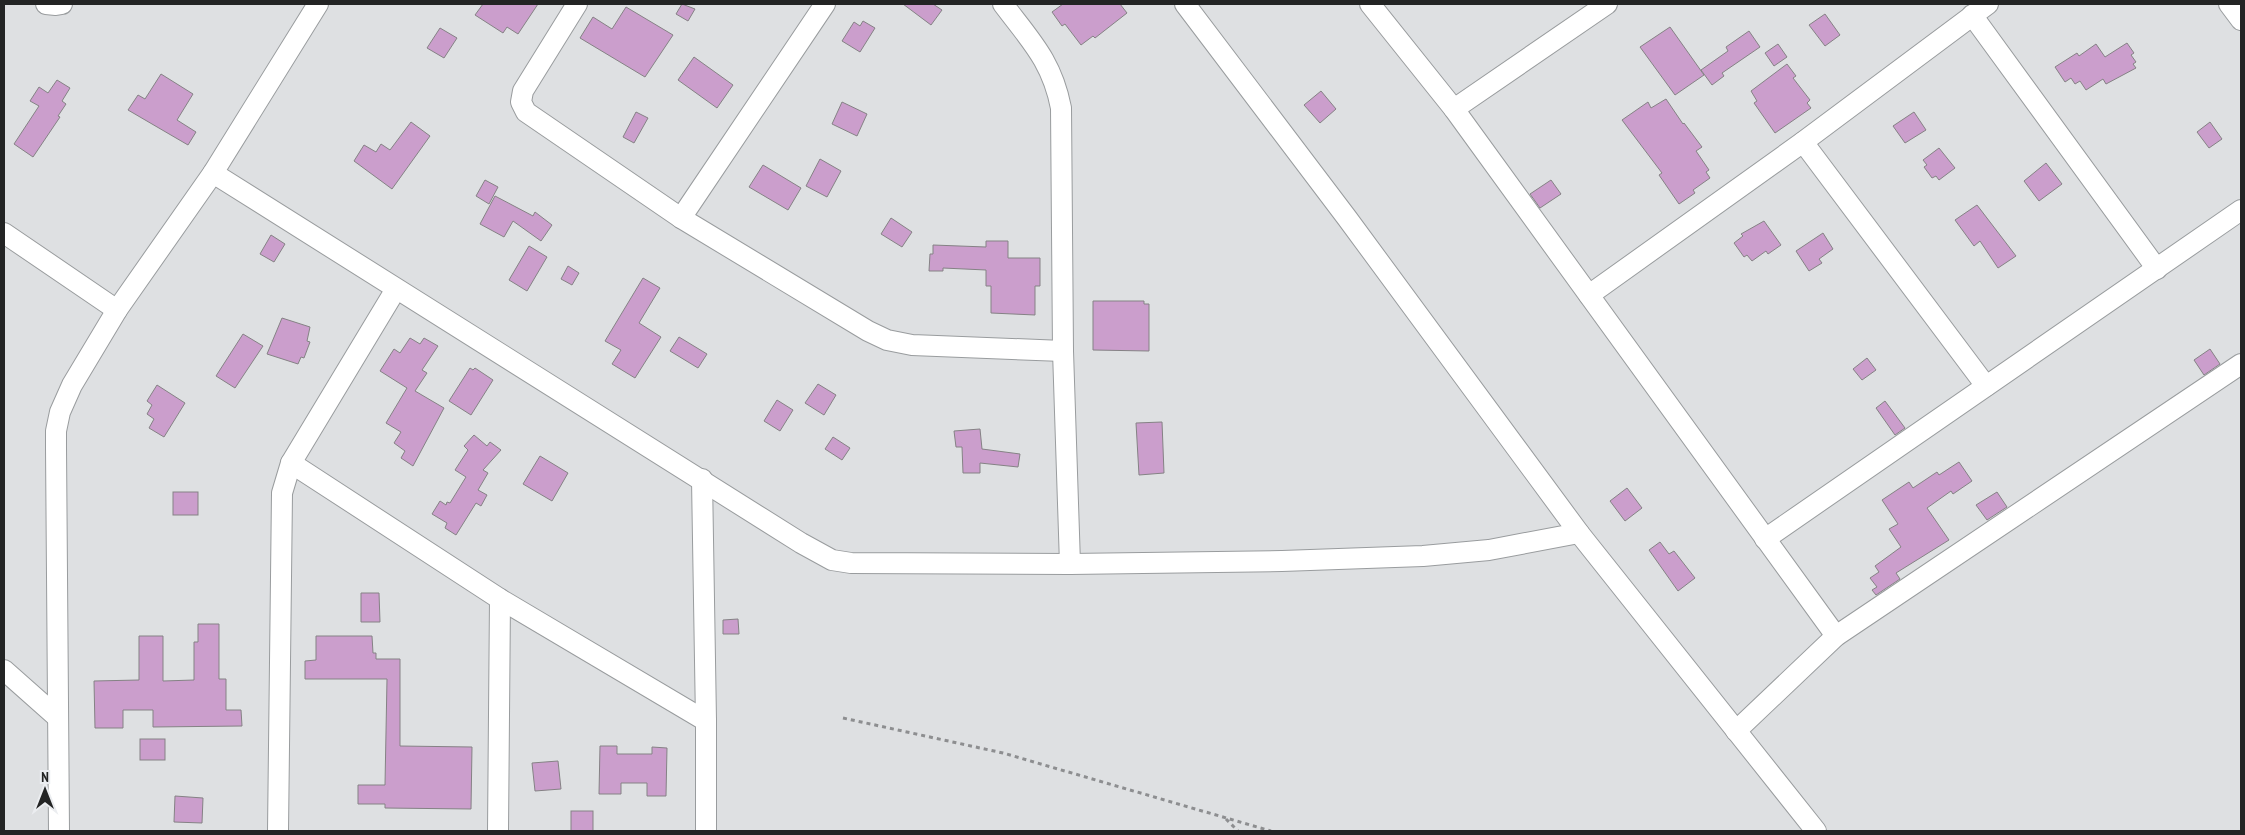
<svg xmlns="http://www.w3.org/2000/svg" width="2245" height="835" font-family="'PT Sans Narrow',sans-serif">
<style>
.building{fill:#cb9ecc;stroke:#858285}
.lines{fill:none;stroke-linecap:round;stroke-linejoin:round}
.minor-casing{stroke:#999c9e;stroke-width:22}
.path{stroke:#8d8e90;stroke-width:3;stroke-dasharray:4 4;stroke-linecap:butt}
.minor{stroke:#fff;stroke-width:20}
</style>
<rect width="100%" height="100%" fill="#dee0e2"/>
<!-- building -->
<g class="building">
<polygon points="483,4 538,4 518,34 507,27 503,33 475,15"/>
<polygon points="682,4 695,9 688,21 676,14"/>
<polygon points="903,4 933,4 942,10 931,25"/>
<polygon points="1063,4 1120,4 1127,13 1095,38 1093,36 1081,45 1065,24 1062,26 1052,12"/>
<polygon points="626,7 673,35 645,77 580,38 593,17 612,29"/>
<polygon points="1825,14 1840,35 1825,46 1809,25"/>
<polygon points="863,21 875,28 860,52 842,41 854,22 860,26"/>
<polygon points="1670,27 1704,75 1675,95 1640,47"/>
<polygon points="440,28 457,38 444,58 427,48"/>
<polygon points="1749,31 1760,47 1722,73 1724,76 1712,85 1701,70 1728,51 1726,47"/>
<polygon points="2127,43 2134,53 2131,55 2136,62 2133,64 2136,68 2106,84 2103,79 2086,90 2080,81 2075,84 2071,78 2065,82 2055,67 2077,53 2079,56 2096,44 2105,57"/>
<polygon points="1778,44 1787,57 1774,66 1765,53"/>
<polygon points="694,57 733,85 717,108 678,80"/>
<polygon points="1787,64 1796,76 1793,78 1810,100 1807,103 1811,108 1775,133 1754,103 1757,101 1751,91"/>
<polygon points="161,74 193,94 177,120 196,132 188,145 128,110 138,95 145,99"/>
<polygon points="57,80 70,88 62,101 66,104 58,116 60,117 33,157 14,144 39,106 30,101 39,87 48,93"/>
<polygon points="1321,91 1336,109 1320,123 1304,105"/>
<polygon points="1666,99 1683,124 1684,123 1702,147 1696,151 1709,170 1706,172 1710,178 1693,190 1695,193 1679,204 1659,175 1662,173 1622,120 1648,102 1651,108"/>
<polygon points="842,102 867,114 857,136 832,124"/>
<polygon points="636,112 648,118 634,143 623,137"/>
<polygon points="1914,112 1926,130 1905,143 1893,126"/>
<polygon points="411,122 430,136 392,189 354,161 364,145 376,152 381,144 390,150"/>
<polygon points="2210,122 2222,139 2209,148 2197,132"/>
<polygon points="1939,148 1955,168 1939,180 1936,176 1932,178 1924,167 1927,165 1923,160"/>
<polygon points="820,159 841,171 827,197 806,186"/>
<polygon points="2046,163 2062,184 2039,201 2024,181"/>
<polygon points="763,165 801,188 788,210 749,187"/>
<polygon points="485,180 498,187 489,204 476,196"/>
<polygon points="1551,180 1561,194 1540,208 1530,194"/>
<polygon points="495,196 533,216 535,212 552,225 541,241 513,221 504,237 480,224"/>
<polygon points="1977,205 2016,256 1998,268 1980,241 1974,246 1955,220"/>
<polygon points="891,218 912,232 902,247 881,234"/>
<polygon points="1764,221 1781,245 1768,254 1766,251 1752,261 1747,255 1744,257 1734,243 1743,236 1741,234"/>
<polygon points="1823,233 1833,249 1819,259 1822,263 1809,271 1796,251"/>
<polygon points="271,235 285,244 274,262 260,254"/>
<polygon points="986,241 1008,241 1008,258 1040,258 1040,286 1035,286 1035,315 991,313 991,286 986,286 986,270 943,268 943,271 929,271 930,254 933,254 933,245 986,247"/>
<polygon points="529,246 547,257 527,291 509,280"/>
<polygon points="568,266 579,273 572,285 561,279"/>
<polygon points="643,278 660,288 639,323 661,337 635,378 612,364 621,350 605,341"/>
<polygon points="1093,301 1144,301 1144,304 1149,304 1149,351 1093,350"/>
<polygon points="282,318 310,327 307,341 310,342 304,358 301,357 298,364 267,354"/>
<polygon points="243,334 263,346 235,388 216,376"/>
<polygon points="679,337 707,354 698,368 670,351"/>
<polygon points="410,338 420,344 424,338 438,346 422,370 427,373 415,391 444,408 413,466 401,458 405,451 394,443 401,432 386,423 407,388 380,371 394,349 400,353"/>
<polygon points="2210,349 2220,364 2204,375 2194,360"/>
<polygon points="1867,358 1876,370 1862,380 1853,369"/>
<polygon points="470,368 473,370 475,368 493,380 471,415 449,401"/>
<polygon points="818,384 836,395 824,415 805,403"/>
<polygon points="157,385 185,403 164,437 149,428 154,419 147,414 152,405 147,401"/>
<polygon points="777,400 793,410 780,431 764,421"/>
<polygon points="1885,401 1905,428 1895,435 1876,408"/>
<polygon points="1162,422 1164,473 1139,475 1136,423"/>
<polygon points="980,429 982,449 1020,454 1018,467 980,463 980,473 963,473 962,447 956,447 954,431"/>
<polygon points="474,435 487,446 490,442 501,450 483,470 488,473 478,490 487,495 481,506 476,503 456,535 445,528 447,523 432,514 440,501 446,505 447,502 450,503 466,477 455,470 468,450 464,446"/>
<polygon points="833,437 850,448 842,460 825,449"/>
<polygon points="540,456 568,473 552,501 523,484"/>
<polygon points="1959,462 1972,481 1953,494 1951,491 1927,508 1949,540 1896,573 1900,579 1876,595 1872,590 1877,587 1870,578 1879,572 1875,566 1901,547 1889,529 1898,524 1882,500 1909,482 1913,488 1937,472 1939,475"/>
<polygon points="1627,488 1642,508 1625,521 1610,501"/>
<rect x="173" y="492" width="25" height="23"/>
<polygon points="1997,492 2007,507 1987,520 1976,505"/>
<polygon points="1660,542 1669,554 1674,551 1695,578 1678,591 1649,550"/>
<polygon points="361,593 379,593 380,622 361,622"/>
<polygon points="738,619 739,634 723,634 723,620"/>
<polygon points="198,624 219,624 219,679 226,679 226,710 241,710 242,726 153,727 153,710 123,710 123,728 95,728 94,681 139,680 139,636 163,636 163,681 194,680 194,642 198,642"/>
<polygon points="316,636 372,636 373,653 376,653 376,659 400,659 400,746 472,747 471,809 385,808 385,804 358,804 358,785 385,785 387,679 305,679 305,661 316,660"/>
<rect x="140" y="739" width="25" height="21"/>
<polygon points="600,746 617,746 617,754 652,754 652,747 667,748 666,796 647,796 647,783 621,783 621,794 599,794"/>
<polygon points="558,761 561,789 535,791 532,763"/>
<polygon points="175,796 203,798 202,823 174,822"/>
<rect x="571" y="811" width="22" height="20"/>
</g>
<g class="lines">
<defs>
<g id="minor">
<polyline points="46,4 56,5 62,4"/>
<polyline points="577,4 523,91 521,102 526,112 681,218 868,331 887,340 912,345 1063,351"/>
<path d="M1003 4C1030 40 1052 61 1061 108L1063 351 1070 564"/>
<polyline points="1185,4 1347,218 1579,533 1816,831"/>
<polyline points="1370,4 1454,109"/>
<polyline points="1607,4 1454,109 1836,636"/>
<polyline points="2229,4 2241,20"/>
<polyline points="1972,15 2157,269"/>
<polyline points="1803,142 1986,386"/>
<polyline points="213,173 801,543 832,560 851,563 1070,564 1282,561 1423,556 1489,550 1579,533"/>
<polyline points="681,218 825,4"/>
<polyline points="4,233 117,310"/>
<polyline points="1589,295 1803,142 1988,4"/>
<polyline points="291,463 500,599 706,721"/>
<polyline points="702,479 706,721 706,831"/>
<polyline points="1765,539 2241,210"/>
<polyline points="4,670 57,717"/>
<polyline points="1736,731 1836,636 2241,364"/>
<polyline points="59,831 56,448 56,431 60,412 72,385 117,310 213,173 318,4"/>
<polyline points="278,831 282,493 291,463 396,289"/>
<polyline points="498,831 500,599"/>
</g>
</defs>
<!-- minor casing -->
<use href="#minor" class="minor-casing"/>
<!-- path -->
<g class="path">
<polyline points="843,718 1003,753 1271,831"/>
<polyline points="1226,819 1238,831"/>
</g>
<!-- minor -->
<use href="#minor" class="minor"/>
</g>
<!-- border -->
<rect width="2245" height="835" fill="none" stroke="#232424" stroke-width="10"/>
<!-- north arrow -->
<g transform="translate(45 790)" stroke="#ebedf0" stroke-width="4" paint-order="stroke">
<path d="M0-4L9 19L0 12L-9 19Z" fill="#232424"/>
<text y="-8" font-size="14" font-weight="bold" text-anchor="middle" fill="#232424">N</text>
</g>
</svg>
